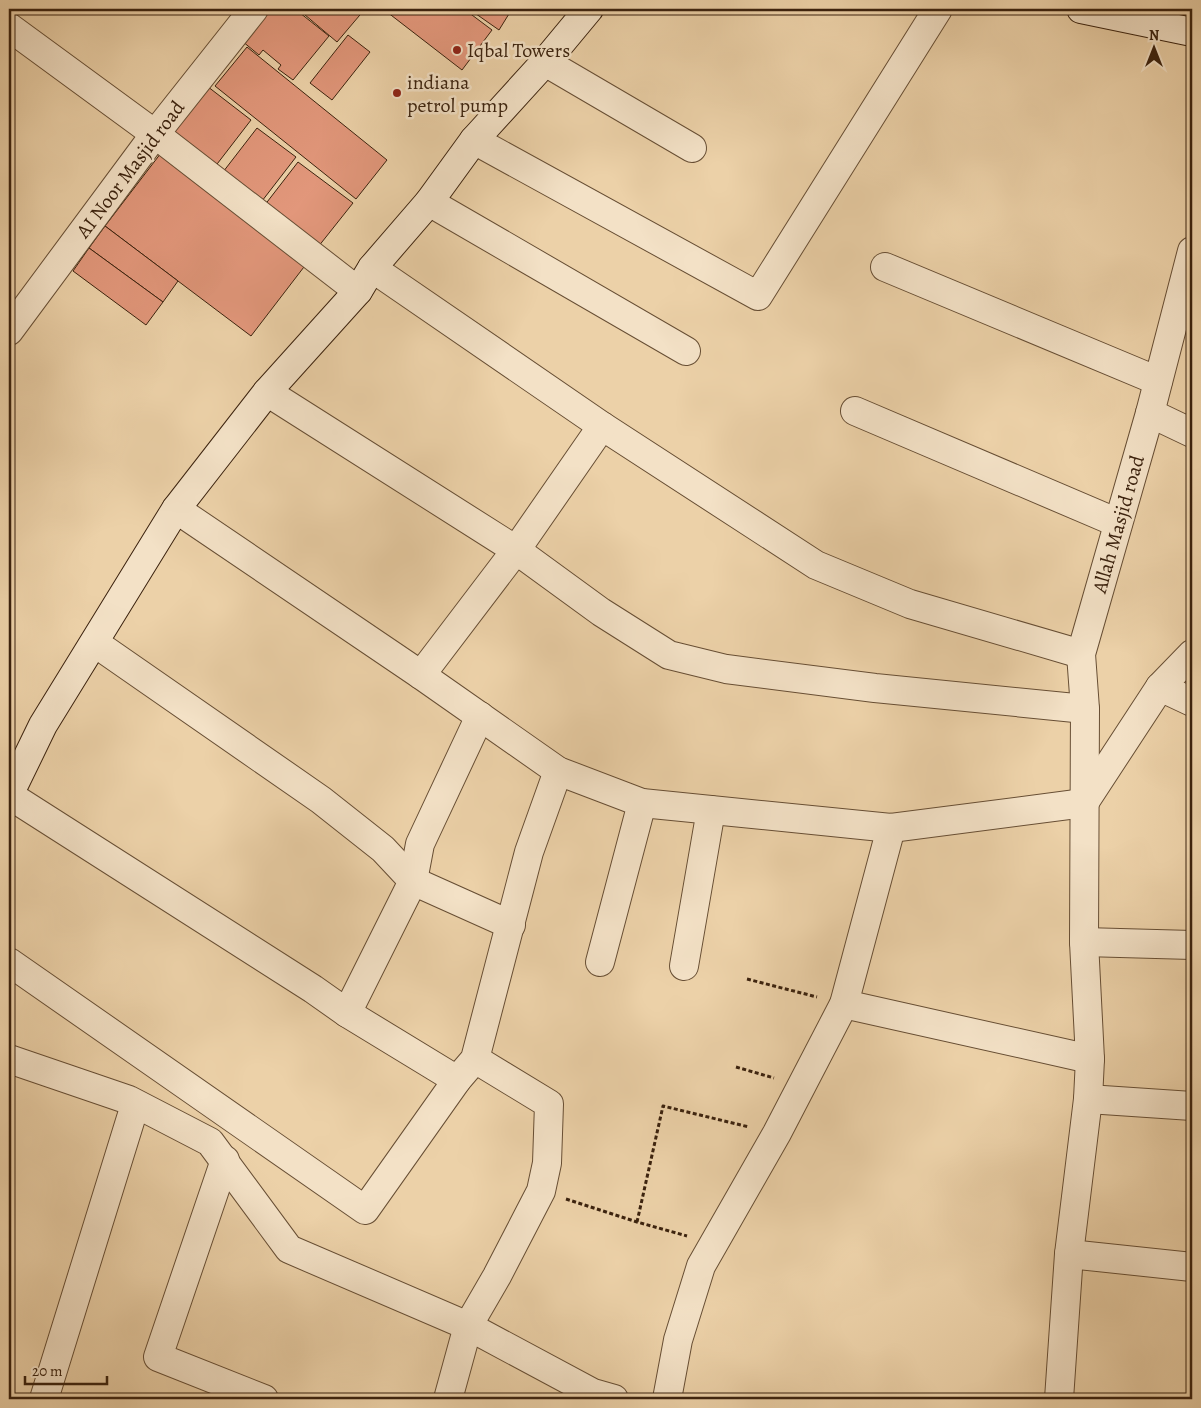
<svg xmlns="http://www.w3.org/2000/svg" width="1201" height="1408" font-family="Alegreya,serif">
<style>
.building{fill:#e2977b;stroke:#3b220e}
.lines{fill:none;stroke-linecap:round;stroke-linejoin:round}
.minor-casing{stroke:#674e34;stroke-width:30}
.secondary-casing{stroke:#3b220e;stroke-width:30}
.path{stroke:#3b220e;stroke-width:3;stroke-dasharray:4 2.5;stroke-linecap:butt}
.minor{stroke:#f3e1c6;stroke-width:28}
.secondary{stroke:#f3e1c6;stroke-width:28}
.poi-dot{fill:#8f2418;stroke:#f3e1c6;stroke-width:2}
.labels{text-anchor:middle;stroke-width:5;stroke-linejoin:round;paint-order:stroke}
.poi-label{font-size:20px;fill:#3b220e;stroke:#f3e1c6;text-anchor:start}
.street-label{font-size:20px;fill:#3b220e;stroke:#f3e1c6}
</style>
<rect width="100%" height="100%" fill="#ecd1a8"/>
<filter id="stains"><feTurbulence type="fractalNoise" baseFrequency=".004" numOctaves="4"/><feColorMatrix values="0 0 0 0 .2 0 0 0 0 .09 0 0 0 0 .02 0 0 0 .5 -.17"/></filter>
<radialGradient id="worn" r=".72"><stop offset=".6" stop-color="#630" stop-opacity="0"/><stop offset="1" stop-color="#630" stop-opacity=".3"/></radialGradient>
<!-- building -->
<g class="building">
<polygon points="268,9 295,9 329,36 293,80 278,69 281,65 263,50 259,55 242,41"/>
<polygon points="298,9 365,9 337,42"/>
<polygon points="389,9 464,9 492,30 462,70 387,12"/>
<polygon points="469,9 512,9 499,30"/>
<polygon points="348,35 370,52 332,100 310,83"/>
<polygon points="247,47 387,160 356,199 215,86"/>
<polygon points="203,83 251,120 214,168 166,130"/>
<polygon points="257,128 296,157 262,201 223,172"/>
<polygon points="161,153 307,263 251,336 105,226"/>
<polygon points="298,162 353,203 318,247 264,206"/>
<polygon points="105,226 178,281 163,302 89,248"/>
<polygon points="89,248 163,302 146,325 73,271"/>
</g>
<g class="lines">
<defs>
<g id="minor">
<polyline points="9,27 155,134 358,291"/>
<polyline points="545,62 692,148"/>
<polyline points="474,140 758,296 938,9"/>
<polyline points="429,202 686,351"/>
<polyline points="885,267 1158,381"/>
<polyline points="372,268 602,426 816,565 910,604 1081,654"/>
<polyline points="9,331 155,134 254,9"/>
<polyline points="267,392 516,550 601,612 669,655 726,669 875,688 1085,709"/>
<polyline points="855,411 1118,523"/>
<polyline points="1150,413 1192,433"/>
<polyline points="176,509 421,675 558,771 642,803 891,828 1084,803 1160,687 1192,654"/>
<polyline points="95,643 321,800 383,849 413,881 511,925"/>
<polyline points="421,675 516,550 602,426"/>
<polyline points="1160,687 1192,702"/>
<polyline points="9,795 313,989 347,1013 413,881 420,844 480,716"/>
<polyline points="1084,942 1192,945"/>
<polyline points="9,962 365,1210 457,1080 475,1059 529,852 558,771"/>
<polyline points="600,962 642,803"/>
<polyline points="684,966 711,810"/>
<polyline points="844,1004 1090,1059"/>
<polyline points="347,1013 457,1080"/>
<polyline points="9,1059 129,1100 210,1142 289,1249 468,1326 593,1393 614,1399"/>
<polyline points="1088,1099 1192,1106"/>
<polyline points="225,1160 158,1357 264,1399"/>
<polyline points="1069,1254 1192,1267"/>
<polyline points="44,1399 135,1105"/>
<polyline points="448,1399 468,1326 497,1276 541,1191 547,1163 549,1104 475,1059"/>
<polyline points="667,1399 678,1340 701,1266 777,1133 844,1004 891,828"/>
<polyline points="1059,1399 1069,1254 1088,1099 1090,1059 1084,942 1085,709 1081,654 1150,413 1192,251"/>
</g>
<g id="secondary">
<polyline points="1081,9 1192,32"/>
<polyline points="9,795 43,725 176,509 267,392 358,291 372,268 429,202 474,140 545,62 589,9"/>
</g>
</defs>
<!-- minor casing -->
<use href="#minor" class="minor-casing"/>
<!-- secondary casing -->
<use href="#secondary" class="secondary-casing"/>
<!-- path -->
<g class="path">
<polyline points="747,979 817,997"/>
<polyline points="736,1067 774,1078"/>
<polyline points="566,1199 637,1222 687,1236"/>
<polyline points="637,1222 663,1106 749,1127"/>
</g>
<!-- minor -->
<use href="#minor" class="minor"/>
<!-- secondary -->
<use href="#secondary" class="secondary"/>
</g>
<!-- markers -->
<g class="poi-dot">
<circle cx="457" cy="50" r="5"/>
<circle cx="397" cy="93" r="5"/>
</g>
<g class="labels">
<!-- poi labels -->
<g class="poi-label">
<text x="467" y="57">Iqbal Towers</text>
<text x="407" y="89">indiana<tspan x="407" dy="23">petrol pump</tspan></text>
</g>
<!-- street labels -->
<g class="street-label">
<text transform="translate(130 169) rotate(-53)" y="7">AI Noor Masjid road</text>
<text transform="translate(1118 524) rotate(-74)" y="7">Allah Masjid road</text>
</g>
</g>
<!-- margin -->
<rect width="1201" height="1408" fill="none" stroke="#ecd1a8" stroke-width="30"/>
<rect x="10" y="10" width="1181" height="1388" fill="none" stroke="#3b220e" stroke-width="2.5"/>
<rect x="15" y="15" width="1171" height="1378" fill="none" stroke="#3b220e"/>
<!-- north arrow -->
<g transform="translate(1154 48)" stroke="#f3e1c6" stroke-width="4" paint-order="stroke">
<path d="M0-4L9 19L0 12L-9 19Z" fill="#3b220e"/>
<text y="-8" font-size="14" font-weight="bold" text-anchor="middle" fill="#3b220e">N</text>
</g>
<!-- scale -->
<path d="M25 1376v8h82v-8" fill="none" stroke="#3b220e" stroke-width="2.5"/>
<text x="32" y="1376" font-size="15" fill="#3b220e" stroke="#f3e1c6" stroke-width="4" paint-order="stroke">20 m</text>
<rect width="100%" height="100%" filter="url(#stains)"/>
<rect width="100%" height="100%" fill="url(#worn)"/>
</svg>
